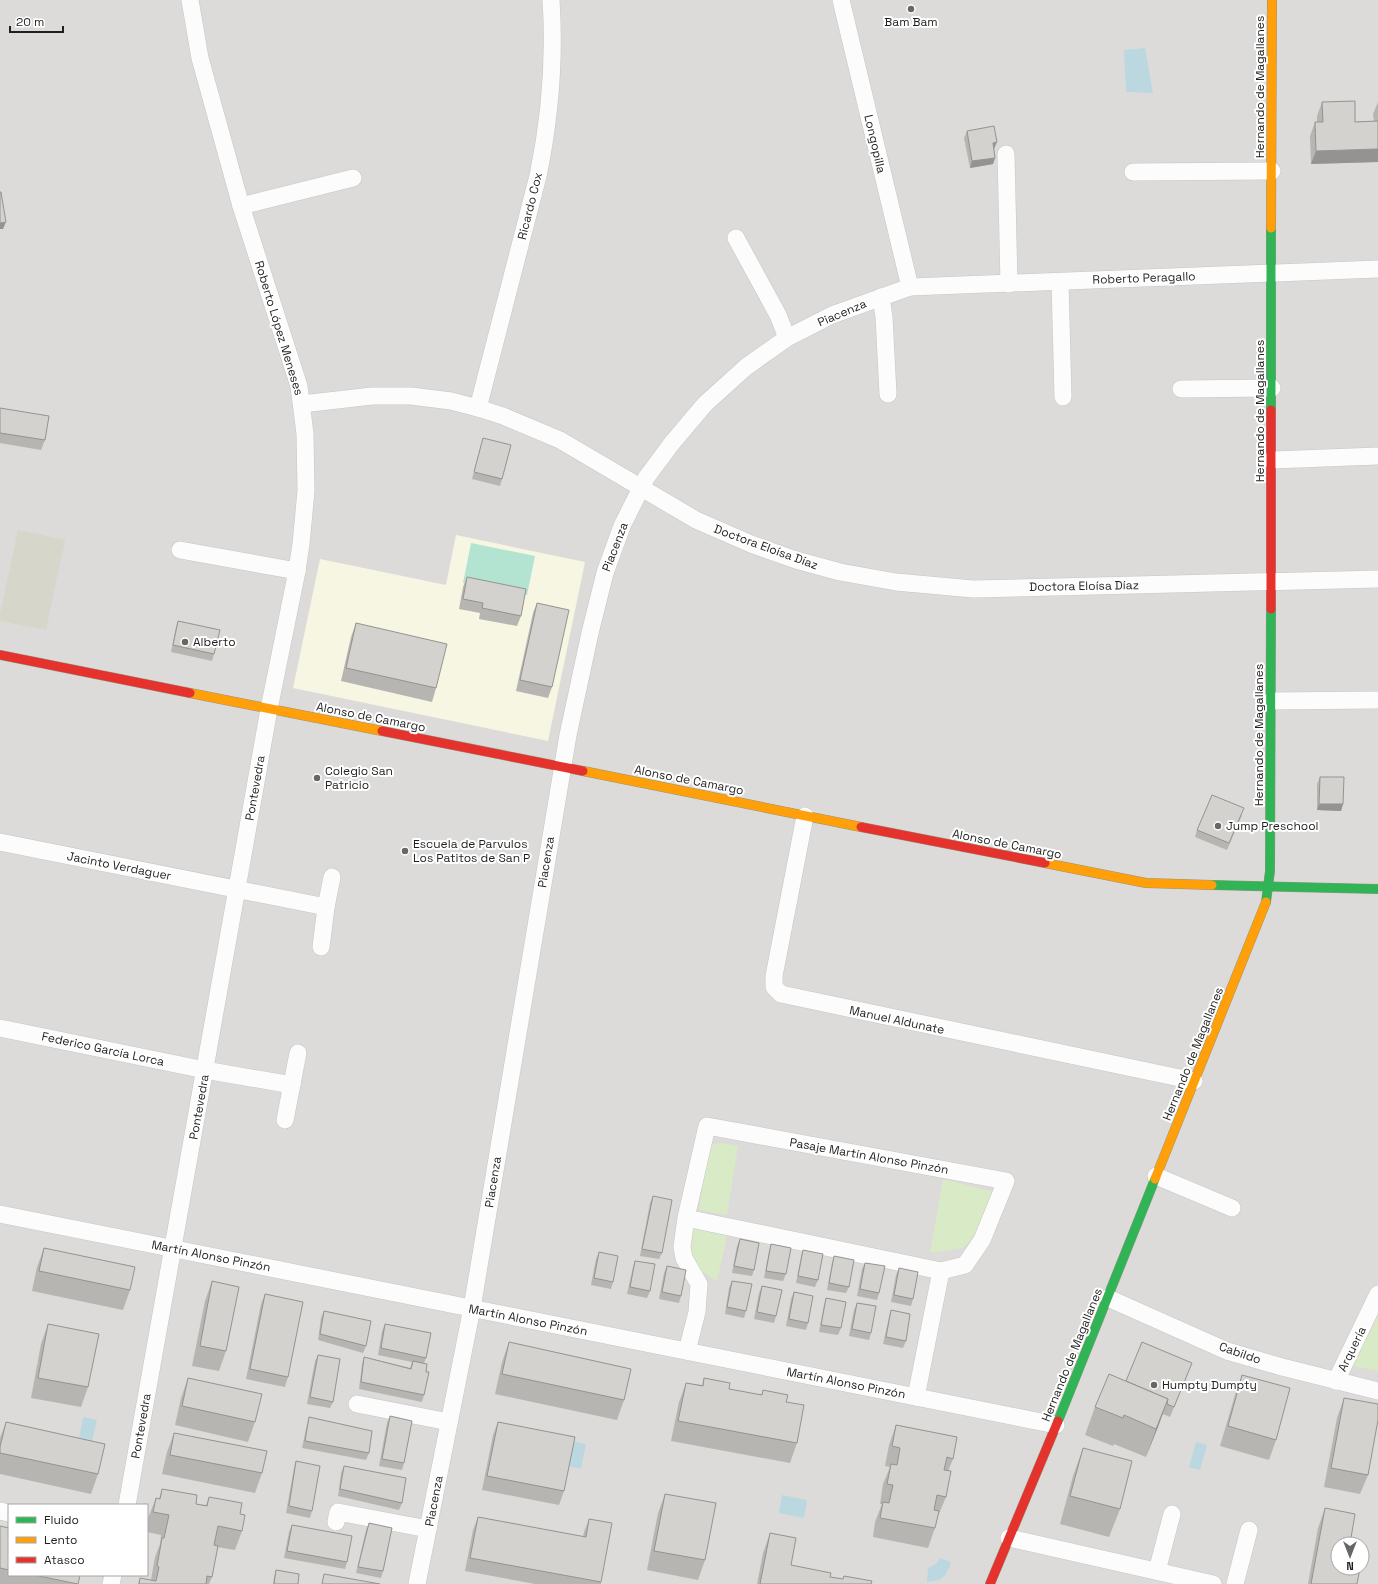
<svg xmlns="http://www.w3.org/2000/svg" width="1378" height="1584" font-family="'Space Grotesk',sans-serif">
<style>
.residential{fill:#dcdbd9;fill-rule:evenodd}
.education{fill:#f6f6e3}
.construction{fill:#d6d6ca}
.grass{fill:#d9eac7}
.pitch{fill:#b3e4d1}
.water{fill:#bbd8e0}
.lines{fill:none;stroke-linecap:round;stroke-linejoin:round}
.street-casing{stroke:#c6c6c4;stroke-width:18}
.fast-casing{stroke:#949780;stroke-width:10}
.slow-casing{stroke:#949780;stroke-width:10}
.jam-casing{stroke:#949780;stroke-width:10}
.street{stroke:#fcfcfc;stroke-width:17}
.fast{stroke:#30b455;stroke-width:9}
.slow{stroke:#ff9f0a;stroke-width:9}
.jam{stroke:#e5322d;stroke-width:9}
.wall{fill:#b6b5b2}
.shaded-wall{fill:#949391}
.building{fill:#d4d2cf;stroke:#949391}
.poi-dot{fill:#676765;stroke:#fff;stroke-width:1.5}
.labels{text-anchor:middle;stroke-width:4;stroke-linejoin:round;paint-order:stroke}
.poi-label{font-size:12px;fill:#1f1f1f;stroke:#fff;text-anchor:start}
.street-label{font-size:12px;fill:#1f1f1f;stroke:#fff}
</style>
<rect width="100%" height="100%" fill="#edece8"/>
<!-- residential -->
<path class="residential" d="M0 0H1378V1584H0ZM9 1505H147V1575H9ZM1338 1544H1362V1568H1338Z"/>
<!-- education -->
<polygon class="education" points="456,535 585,562 548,741 293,688 320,559 446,585"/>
<!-- construction -->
<polygon class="construction" points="18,530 65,540 46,630 0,621 0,614"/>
<!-- grass -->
<g class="grass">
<polygon points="722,1143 738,1146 727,1215 699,1210 709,1145"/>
<polygon points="943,1179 993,1192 977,1235 963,1248 930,1253"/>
<polygon points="693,1225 728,1232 717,1281 697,1269 690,1249"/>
<polygon points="1378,1315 1378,1371 1352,1366"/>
</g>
<!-- pitch -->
<polygon class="pitch" points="471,543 535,556 527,595 463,583"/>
<!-- water -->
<g class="water">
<polygon points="1145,48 1153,93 1126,92 1124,50"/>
<polygon points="83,1417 97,1420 92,1441 79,1439"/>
<polygon points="573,1441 586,1444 581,1469 568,1466"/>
<polygon points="1196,1442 1207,1445 1200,1470 1189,1467"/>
<polygon points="782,1495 807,1500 804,1518 779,1513"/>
<path d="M940 1558 951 1562C946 1577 943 1581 927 1582L928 1568 936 1564Z"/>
</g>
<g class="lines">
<defs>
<g id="street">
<polyline points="841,0 910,287"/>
<polyline points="1006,154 1009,284"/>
<polyline points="1133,172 1272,171"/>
<polyline points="241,206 353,178"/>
<polyline points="736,238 778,315 787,338"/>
<polyline points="1060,282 1063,397"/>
<polyline points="881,297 884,317 888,394"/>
<polyline points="1181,389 1272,388"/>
<polyline points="302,404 372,396 411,396 451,401 478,408 503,416 560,440 696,520 751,544 796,560 840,572 896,582 973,589 1378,579"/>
<path d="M478 408 538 176C550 118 555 60 551 0"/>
<polyline points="1272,460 1378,456"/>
<polyline points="180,550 297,571"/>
<polyline points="1271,701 1378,700"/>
<polyline points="805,816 774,976 774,987 781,994 1194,1081"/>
<polyline points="0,842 326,907"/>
<polyline points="321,947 326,907 332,877"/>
<polyline points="0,1028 205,1070 292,1085"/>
<polyline points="285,1120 298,1053"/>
<polyline points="1156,1176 1232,1208"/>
<polyline points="0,1214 1056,1425"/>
<polyline points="686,1218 941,1271 965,1265 982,1240 1006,1181 707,1126 686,1218 682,1247 684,1258 699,1284 697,1312 687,1351"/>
<polyline points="1108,1298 1227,1351 1282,1367 1378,1391"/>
<polyline points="1336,1381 1378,1294"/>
<polyline points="916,1397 941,1271"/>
<polyline points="357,1404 449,1422"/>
<polyline points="127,1505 269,709 297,571 301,544 306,491 305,434 299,386 241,206 200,58 190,0"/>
<polyline points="0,1511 9,1513"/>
<polyline points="336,1522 338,1512 428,1529"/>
<polyline points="1009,1538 1213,1584"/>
<polyline points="1157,1571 1172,1514"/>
<polyline points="111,1584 113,1575"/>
<polyline points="417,1584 472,1308 568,735 590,633 605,573 622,526 646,478 672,443 705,404 746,367 787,338 832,315 910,287 1378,269"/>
<polyline points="1235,1584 1249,1530"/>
</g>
<g id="fast">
<polyline points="1271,410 1271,228"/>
<polyline points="1212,885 1378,889"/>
<polyline points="1266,902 1270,871 1271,609"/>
<polyline points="1058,1421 1155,1179"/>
</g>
<g id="slow">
<polyline points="1271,228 1272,0"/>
<polyline points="190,693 382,731"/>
<polyline points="583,771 861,827"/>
<polyline points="1045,863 1146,883 1212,885"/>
<polyline points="1155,1179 1266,902"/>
</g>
<g id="jam">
<polyline points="1271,609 1271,410"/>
<polyline points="0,655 190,693"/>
<polyline points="382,731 583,771"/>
<polyline points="861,827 1045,863"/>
<polyline points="990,1584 1058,1421"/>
</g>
</defs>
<!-- street casing -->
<use href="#street" class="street-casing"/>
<!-- fast casing -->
<use href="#fast" class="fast-casing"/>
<!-- slow casing -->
<use href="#slow" class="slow-casing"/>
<!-- jam casing -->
<use href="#jam" class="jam-casing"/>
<!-- street -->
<use href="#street" class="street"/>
<!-- fast -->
<use href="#fast" class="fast"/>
<!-- slow -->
<use href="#slow" class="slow"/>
<!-- jam -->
<use href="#jam" class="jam"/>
</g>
<!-- wall -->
<g class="wall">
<polygon points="1322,102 1355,122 1374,121 1373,114 1378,102 1378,162 1311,164 1310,136 1315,122 1317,122 1317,116"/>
<polygon points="967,131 994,149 995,158 993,164 970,168 964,138"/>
<polygon points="0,408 45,440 41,450 0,443"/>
<polygon points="483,438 502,479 500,486 472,479 481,445"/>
<polygon points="467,577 521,616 517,626 479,619 480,613 459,609 463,587"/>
<polygon points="537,603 552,687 548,698 516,691 533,613"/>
<polygon points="178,621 214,654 212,661 171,652 176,627"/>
<polygon points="356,623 436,688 432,702 341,681 351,637"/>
<polygon points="1320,777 1343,804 1341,811 1317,810 1317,784"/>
<polygon points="1242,815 1227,850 1195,837 1197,830"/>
<polygon points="653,1196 662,1253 659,1259 640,1256 650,1203"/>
<polygon points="740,1239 754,1270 752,1276 732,1273 737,1246"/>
<polygon points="771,1244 786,1274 783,1281 764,1278 769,1251"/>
<polygon points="44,1248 130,1290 123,1310 32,1291 37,1267"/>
<polygon points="803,1250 818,1280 815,1287 796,1283 801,1257"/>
<polygon points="599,1252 613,1282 611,1289 591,1285 596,1259"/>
<polygon points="834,1256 849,1287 846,1293 827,1290 832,1263"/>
<polygon points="635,1261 650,1291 647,1298 627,1294 633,1267"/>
<polygon points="865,1263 879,1293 877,1300 857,1296 862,1269"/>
<polygon points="667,1266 681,1296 679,1303 659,1299 664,1273"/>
<polygon points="899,1268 913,1299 911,1306 891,1302 896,1275"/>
<polygon points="212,1281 226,1351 219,1371 192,1366 205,1301"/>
<polygon points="732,1281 746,1311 744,1318 725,1314 729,1288"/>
<polygon points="762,1286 776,1316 774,1323 754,1319 759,1293"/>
<polygon points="794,1292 808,1323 806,1330 786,1326 791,1299"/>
<polygon points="265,1294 288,1377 285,1387 246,1379 261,1304"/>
<polygon points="826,1298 841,1328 838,1335 819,1332 824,1305"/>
<polygon points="857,1303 871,1333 869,1340 849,1336 854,1310"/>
<polygon points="891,1310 906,1341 903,1348 883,1344 889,1317"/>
<polygon points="324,1311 366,1346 363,1353 318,1340 321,1318"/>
<polygon points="48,1324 88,1387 81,1407 31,1398 41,1344"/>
<polygon points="385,1324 426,1358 424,1363 424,1395 422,1402 359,1389 362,1364 364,1357 410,1368 412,1362 378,1355 382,1331"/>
<polygon points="509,1342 624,1400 617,1420 495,1394 502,1362"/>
<polygon points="318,1355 333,1402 330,1408 307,1404 315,1361"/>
<polygon points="1188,1373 1170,1417 1163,1414 1146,1457 1114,1444 1113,1446 1085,1435 1095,1407 1126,1381"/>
<polygon points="1242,1375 1276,1440 1269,1460 1220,1446 1235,1395"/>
<polygon points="188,1378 255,1422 248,1442 175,1425 181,1398"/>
<polygon points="704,1378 729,1389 761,1395 763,1390 797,1443 790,1463 671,1441 679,1402 686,1383 702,1385"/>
<polygon points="1344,1398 1368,1475 1360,1494 1324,1487 1337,1418"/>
<polygon points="390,1416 404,1463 402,1470 379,1466 387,1423"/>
<polygon points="309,1417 369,1453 366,1460 302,1448 307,1424"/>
<polygon points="6,1422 98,1474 91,1494 0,1474 0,1438"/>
<polygon points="498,1422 564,1491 559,1505 482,1490 493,1435"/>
<polygon points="896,1425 953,1459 948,1471 946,1497 938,1516 935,1528 928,1548 873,1537 875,1522 882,1504 880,1504 883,1484 890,1467 885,1466 889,1445"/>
<polygon points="174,1433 262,1473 255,1493 162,1474 167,1452"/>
<polygon points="1083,1448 1120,1509 1109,1537 1060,1524 1073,1476"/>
<polygon points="296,1461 312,1511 310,1518 286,1513 294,1468"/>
<polygon points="344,1466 402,1503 399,1510 338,1496 341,1473"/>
<polygon points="162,1489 196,1504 206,1505 209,1497 240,1514 242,1531 235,1550 217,1547 212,1577 209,1584 138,1584 140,1578 151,1580 155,1557 160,1544 161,1535 147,1532 147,1526 148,1518 156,1498 159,1499"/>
<polygon points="665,1494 705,1560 698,1580 647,1570 658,1513"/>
<polygon points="1325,1508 1338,1544 1357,1584 1308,1584 1318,1528"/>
<polygon points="478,1517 583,1537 584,1532 589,1519 601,1582 601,1584 535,1584 465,1571 473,1530"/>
<polygon points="369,1523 383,1571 381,1578 356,1573 366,1530"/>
<polygon points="292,1525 347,1562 345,1569 284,1558 289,1532"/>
<polygon points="0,1527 9,1528 9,1575 80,1575 78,1584 0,1584"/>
<polygon points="770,1533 791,1565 830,1577 843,1579 844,1576 871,1584 757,1584 763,1553"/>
<polygon points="276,1570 298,1584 273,1584 274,1577"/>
</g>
<!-- shaded-wall -->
<g class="shaded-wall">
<polygon points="997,142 994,149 993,143"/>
<polygon points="1378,149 1378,162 1311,164 1316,151"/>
<polygon points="995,158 993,164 970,168 972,161"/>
<polygon points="6,222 3,229 0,229 0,223"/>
<polygon points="1319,804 1343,804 1341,811 1317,810"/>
<polygon points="1168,1399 1158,1427 1146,1457 1156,1429"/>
</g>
<!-- building -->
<g class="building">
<polygon points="1355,101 1355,122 1378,121 1378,149 1316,151 1315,122 1323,122 1322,102"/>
<polygon points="994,126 997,142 993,143 995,158 972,161 967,131"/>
<polygon points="0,192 1,192 6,222 0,223"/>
<polygon points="0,408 49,416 45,440 0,433"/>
<polygon points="483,438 511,445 502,479 474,472"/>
<polygon points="467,577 526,589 521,616 482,608 483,603 463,599"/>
<polygon points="537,603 569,610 552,687 520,680"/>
<polygon points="178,621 220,630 214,654 173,645"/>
<polygon points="356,623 447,644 436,688 346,668"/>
<polygon points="1320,777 1344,777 1343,804 1319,804"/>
<polygon points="1212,795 1244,808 1229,843 1197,830"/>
<polygon points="653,1196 672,1200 662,1253 642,1249"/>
<polygon points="740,1239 759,1243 754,1270 734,1266"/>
<polygon points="771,1244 791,1248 786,1274 766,1271"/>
<polygon points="44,1248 135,1267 130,1290 39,1271"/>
<polygon points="803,1250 823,1254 818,1280 798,1276"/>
<polygon points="599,1252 618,1256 613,1282 594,1278"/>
<polygon points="834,1256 854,1260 849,1287 829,1283"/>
<polygon points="635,1261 655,1264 650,1291 630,1287"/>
<polygon points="865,1263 885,1266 879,1293 860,1289"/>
<polygon points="667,1266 686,1270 681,1296 662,1292"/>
<polygon points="899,1268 918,1272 913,1299 894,1295"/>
<polygon points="212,1281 239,1287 226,1351 200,1346"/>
<polygon points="732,1281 752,1284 746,1311 727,1307"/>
<polygon points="762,1286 782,1290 776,1316 757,1312"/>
<polygon points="794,1292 813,1296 808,1323 789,1319"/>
<polygon points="265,1294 303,1302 288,1377 250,1369"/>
<polygon points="826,1298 846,1302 841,1328 821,1325"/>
<polygon points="857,1303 876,1306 871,1333 852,1329"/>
<polygon points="891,1310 910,1314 906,1341 886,1337"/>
<polygon points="324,1311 371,1321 366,1346 320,1334"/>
<polygon points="48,1324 99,1334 88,1387 38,1378"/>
<polygon points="385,1324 431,1333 426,1358 381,1348"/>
<polygon points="509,1342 631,1369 624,1400 502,1374"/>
<polygon points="1142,1342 1192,1363 1174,1407 1167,1404 1168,1399 1126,1381"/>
<polygon points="318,1355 340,1359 333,1402 310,1397"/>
<polygon points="364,1357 411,1369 413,1361 427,1364 426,1372 429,1372 424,1395 361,1382"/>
<polygon points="1109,1374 1168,1399 1156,1429 1124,1415 1123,1418 1095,1407"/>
<polygon points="1242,1375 1290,1388 1276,1440 1228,1426"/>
<polygon points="188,1378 262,1394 255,1422 182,1406"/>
<polygon points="704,1378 730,1383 729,1389 762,1395 763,1390 788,1395 786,1402 804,1405 797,1443 678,1421 686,1383 703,1386"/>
<polygon points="1344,1398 1378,1404 1378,1420 1368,1475 1331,1468"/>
<polygon points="390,1416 412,1421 404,1463 382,1459"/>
<polygon points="309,1417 372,1431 369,1453 305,1441"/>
<polygon points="6,1422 105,1444 98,1474 0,1453 0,1447"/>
<polygon points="498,1422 575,1437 564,1491 487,1476"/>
<polygon points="896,1425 957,1437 953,1459 947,1457 944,1470 951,1471 946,1497 937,1495 934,1510 939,1511 935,1528 880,1518 883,1502 889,1503 893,1485 887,1484 891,1464 897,1465 900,1448 892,1446"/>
<polygon points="174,1433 267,1451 262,1473 170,1455"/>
<polygon points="1083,1448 1132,1461 1120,1509 1070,1496"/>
<polygon points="296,1461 320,1466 312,1511 289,1506"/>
<polygon points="344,1466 406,1478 402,1503 340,1489"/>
<polygon points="162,1489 197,1495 196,1504 207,1506 209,1497 242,1503 240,1514 245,1515 242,1531 218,1526 214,1545 218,1546 212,1577 207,1576 206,1584 139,1584 140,1578 156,1581 159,1567 157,1566 162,1538 164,1538 169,1515 153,1512 156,1498 160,1499"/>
<polygon points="665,1494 716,1503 705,1560 654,1551"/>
<polygon points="1325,1508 1355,1514 1350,1544 1338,1544 1338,1568 1360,1568 1357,1584 1311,1584"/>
<polygon points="478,1517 586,1537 589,1519 612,1523 601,1582 470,1558"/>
<polygon points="369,1523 392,1528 383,1571 358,1567"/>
<polygon points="292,1525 352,1536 347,1562 287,1551"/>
<polygon points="0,1526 9,1528 9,1570 0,1568"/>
<polygon points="770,1533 796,1538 791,1565 831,1573 830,1577 843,1579 844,1576 872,1581 871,1584 760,1584"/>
<polygon points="276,1570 299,1574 298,1584 274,1584"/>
<polygon points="324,1574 380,1584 322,1584"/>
<polygon points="34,1575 80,1575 78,1584"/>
</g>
<!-- markers -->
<g class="poi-dot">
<circle cx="911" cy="9" r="4"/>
<circle cx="185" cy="642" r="4"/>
<circle cx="317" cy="778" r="4"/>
<circle cx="1218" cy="826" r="4"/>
<circle cx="405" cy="851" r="4"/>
<circle cx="1154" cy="1385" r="4"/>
</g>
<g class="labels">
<!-- poi labels -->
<g class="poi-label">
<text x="911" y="26" text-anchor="middle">Bam Bam</text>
<text x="193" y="646">Alberto</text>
<text x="325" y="775">Colegio San<tspan x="325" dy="14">Patricio</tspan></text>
<text x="1226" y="830">Jump Preschool</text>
<text x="413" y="848">Escuela de Parvulos<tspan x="413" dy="14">Los Patitos de San P</tspan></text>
<text x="1162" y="1389">Humpty Dumpty</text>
</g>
<!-- street labels -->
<g class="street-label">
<text transform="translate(1260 87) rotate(-90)" y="4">Hernando de Magallanes</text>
<text transform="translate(875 144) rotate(77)" y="4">Longopilla</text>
<text transform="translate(530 206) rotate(-76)" y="4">Ricardo Cox</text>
<text transform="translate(1144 278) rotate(-2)" y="4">Roberto Peragallo</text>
<text transform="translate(842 313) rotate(-23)" y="4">Piacenza</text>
<text transform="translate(279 328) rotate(73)" y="4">Roberto López Meneses</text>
<text transform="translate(1260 411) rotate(-90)" y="4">Hernando de Magallanes</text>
<text transform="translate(615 547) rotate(-69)" y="4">Piacenza</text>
<text transform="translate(766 547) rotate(20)" y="4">Doctora Eloísa Díaz</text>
<text transform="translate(1084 586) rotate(-1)" y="4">Doctora Eloísa Díaz</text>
<text transform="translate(371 717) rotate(11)" y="4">Alonso de Camargo</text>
<text transform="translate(1259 735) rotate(-90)" y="4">Hernando de Magallanes</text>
<text transform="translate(689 780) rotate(11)" y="4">Alonso de Camargo</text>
<text transform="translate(255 788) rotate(-80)" y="4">Pontevedra</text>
<text transform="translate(1007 844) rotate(11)" y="4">Alonso de Camargo</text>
<text transform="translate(546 862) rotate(-81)" y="4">Piacenza</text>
<text transform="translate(119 866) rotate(11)" y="4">Jacinto Verdaguer</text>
<text transform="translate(897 1020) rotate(12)" y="4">Manuel Aldunate</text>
<text transform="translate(103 1049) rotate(12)" y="4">Federico García Lorca</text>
<text transform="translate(1193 1054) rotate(-68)" y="4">Hernando de Magallanes</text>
<text transform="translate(199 1107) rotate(-80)" y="4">Pontevedra</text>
<text transform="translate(869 1156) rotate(10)" y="4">Pasaje Martín Alonso Pinzón</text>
<text transform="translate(493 1182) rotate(-81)" y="4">Piacenza</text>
<text transform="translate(211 1256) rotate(11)" y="4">Martín Alonso Pinzón</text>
<text transform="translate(528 1320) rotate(11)" y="4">Martín Alonso Pinzón</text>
<text transform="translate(1352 1349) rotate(-64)" y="4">Arquería</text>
<text transform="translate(1240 1353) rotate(19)" y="4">Cabildo</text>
<text transform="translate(1072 1355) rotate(-68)" y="4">Hernando de Magallanes</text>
<text transform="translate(846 1383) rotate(11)" y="4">Martín Alonso Pinzón</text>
<text transform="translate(141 1426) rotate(-80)" y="4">Pontevedra</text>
<text transform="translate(434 1501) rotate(-79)" y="4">Piacenza</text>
</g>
</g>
<!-- legend -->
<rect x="8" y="1504" width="140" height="72" fill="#ffffff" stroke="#a5a5a5"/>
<rect x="16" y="1517" width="20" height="6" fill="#30b455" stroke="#a5a5a5"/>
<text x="44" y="1524" font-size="12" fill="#1f1f1f">Fluido</text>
<rect x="16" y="1537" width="20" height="6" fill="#ff9f0a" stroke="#a5a5a5"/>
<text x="44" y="1544" font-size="12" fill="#1f1f1f">Lento</text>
<rect x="16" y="1557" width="20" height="6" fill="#e5322d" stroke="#a5a5a5"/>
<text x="44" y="1564" font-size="12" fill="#1f1f1f">Atasco</text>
<!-- north arrow -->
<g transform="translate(1350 1556) rotate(180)"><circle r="19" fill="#ffffff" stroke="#a5a5a5"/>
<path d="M0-3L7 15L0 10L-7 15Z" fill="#676765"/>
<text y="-6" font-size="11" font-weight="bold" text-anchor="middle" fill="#1f1f1f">N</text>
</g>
<!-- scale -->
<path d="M10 26v6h53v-6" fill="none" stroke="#1f1f1f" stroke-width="2"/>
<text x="16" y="26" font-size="12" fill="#1f1f1f" stroke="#ffffff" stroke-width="3" paint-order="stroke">20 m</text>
</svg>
